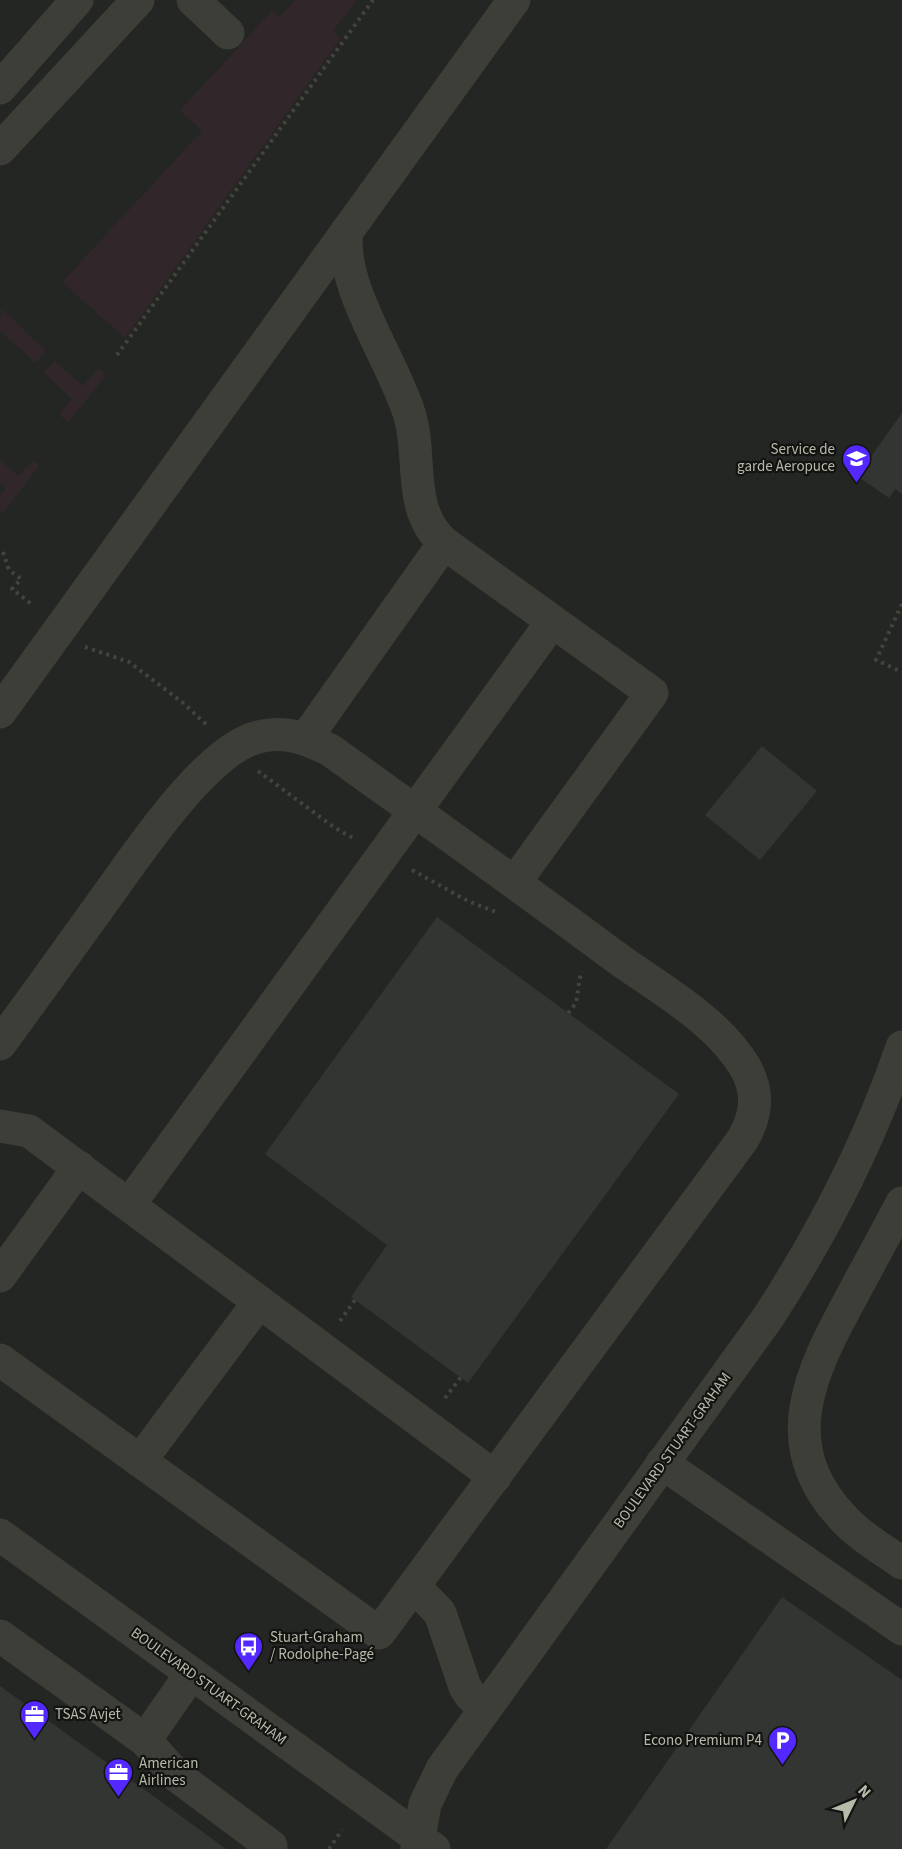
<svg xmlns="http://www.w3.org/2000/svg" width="902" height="1849" font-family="'Source Sans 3',sans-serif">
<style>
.built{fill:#242623}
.green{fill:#31262a}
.building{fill:#333532}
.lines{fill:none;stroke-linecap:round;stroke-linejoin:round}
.path{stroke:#43453d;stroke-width:4;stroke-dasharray:3 4.5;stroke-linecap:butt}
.minor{stroke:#3c3e37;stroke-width:33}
.labels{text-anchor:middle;stroke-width:4.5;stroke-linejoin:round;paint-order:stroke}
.poi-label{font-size:15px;fill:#b6baa8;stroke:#131412;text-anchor:start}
.street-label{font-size:15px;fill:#b6baa8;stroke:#131412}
</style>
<rect width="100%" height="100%" fill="#181917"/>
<!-- built -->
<rect class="built" x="0" y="0" width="902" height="1849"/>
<!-- green -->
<g class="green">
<polygon points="295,0 357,0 333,31 341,38 125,338 62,282 202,131 180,110 272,11 279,17"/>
<polygon points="1,308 46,351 35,363 0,330"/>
<polygon points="55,361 83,386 99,368 106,375 68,423 59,414 72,399 44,372"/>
<polygon points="0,460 18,476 34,461 39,466 3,513 0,511 0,495 6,489 0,483"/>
</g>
<!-- building -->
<g class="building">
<polygon points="902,413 902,494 895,489 889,498 857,476"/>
<polygon points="762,746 817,791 760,860 705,815"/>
<polygon points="437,917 679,1094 468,1383 351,1297 387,1245 265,1154"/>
<polygon points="782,1597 902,1680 902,1849 606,1849"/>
<polygon points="0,1686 170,1808 226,1849 0,1849"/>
</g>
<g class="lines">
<!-- path -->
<g class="path">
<polyline points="117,355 373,0"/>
<polyline points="3,552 9,570 21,579 12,589 34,606"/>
<polyline points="902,604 876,660 902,672"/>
<polyline points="85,647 129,662 182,702 208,726"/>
<polyline points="258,771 335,828 355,839"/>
<polyline points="412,870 468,901 496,912"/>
<polyline points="568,1013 576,1003 581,971"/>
<polyline points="340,1321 355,1300"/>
<polyline points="445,1398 461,1377"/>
<polyline points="329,1849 342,1830"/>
</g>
<!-- minor -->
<g class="minor">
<polyline points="193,0 228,33"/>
<polyline points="0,88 77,0"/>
<polyline points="0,149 138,0"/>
<path d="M347 231C339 286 392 359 409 413 423 456 406 509 444 543"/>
<polyline points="0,712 514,0"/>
<polyline points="306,738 444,543 652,693 515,882"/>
<path d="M0 1044C36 995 72 945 107 896 138 853 199 762 247 741 277 728 302 736 330 750 426 819 522 887 617 958 660 989 717 1020 745 1067 759 1092 757 1114 743 1139L379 1633 0 1360"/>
<polyline points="0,1126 29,1131 495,1477"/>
<path d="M902 1203C885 1234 869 1265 852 1296 810 1373 772 1447 847 1522 862 1538 884 1550 902 1563"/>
<polyline points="129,1205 552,622"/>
<polyline points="0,1276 79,1167"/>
<polyline points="140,1461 259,1302"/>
<polyline points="662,1463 902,1629"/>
<polyline points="0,1535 434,1849"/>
<polyline points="414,1586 440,1613 465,1687 471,1696 485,1709"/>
<polyline points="0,1636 145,1740 191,1674"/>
<polyline points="145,1740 177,1776 271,1846 269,1849"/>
<path d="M417 1849 425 1804 442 1769 767 1319C823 1233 869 1143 902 1047"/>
</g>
</g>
<!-- icons -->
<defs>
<symbol id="school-pin" viewBox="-11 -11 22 30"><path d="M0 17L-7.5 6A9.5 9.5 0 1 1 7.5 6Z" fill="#5329ff" stroke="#131412"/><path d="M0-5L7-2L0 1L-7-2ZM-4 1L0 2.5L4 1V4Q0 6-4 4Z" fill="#fff"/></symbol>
<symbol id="bus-pin" viewBox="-11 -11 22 30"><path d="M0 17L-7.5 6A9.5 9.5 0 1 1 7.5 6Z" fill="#5329ff" stroke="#131412"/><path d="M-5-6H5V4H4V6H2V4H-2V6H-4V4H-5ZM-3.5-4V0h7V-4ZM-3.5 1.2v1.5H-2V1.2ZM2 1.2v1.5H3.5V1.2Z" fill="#fff"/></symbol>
<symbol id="office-pin" viewBox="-11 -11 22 30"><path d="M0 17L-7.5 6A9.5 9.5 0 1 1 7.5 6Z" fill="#5329ff" stroke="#131412"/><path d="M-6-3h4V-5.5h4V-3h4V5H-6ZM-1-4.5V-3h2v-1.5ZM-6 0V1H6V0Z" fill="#fff"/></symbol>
<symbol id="parking-pin" viewBox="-11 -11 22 30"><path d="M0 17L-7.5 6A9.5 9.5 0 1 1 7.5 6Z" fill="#5329ff" stroke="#131412"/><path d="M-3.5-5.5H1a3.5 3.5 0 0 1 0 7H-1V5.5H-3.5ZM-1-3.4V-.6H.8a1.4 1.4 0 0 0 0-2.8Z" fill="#fff"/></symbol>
</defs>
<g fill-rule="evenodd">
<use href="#school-pin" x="840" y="442" width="33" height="45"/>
<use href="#bus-pin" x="232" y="1630" width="33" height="45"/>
<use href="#office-pin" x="18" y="1698" width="33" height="45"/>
<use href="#parking-pin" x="766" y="1724" width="33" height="45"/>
<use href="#office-pin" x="102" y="1756" width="33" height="45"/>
</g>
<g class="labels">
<!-- poi labels -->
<g class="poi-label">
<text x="835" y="454" text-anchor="end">Service de<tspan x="835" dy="17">garde Aeropuce</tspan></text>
<text x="270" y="1642">Stuart-Graham<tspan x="270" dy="17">/ Rodolphe-Pagé</tspan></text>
<text x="55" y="1719">TSAS Avjet</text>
<text x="762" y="1745" text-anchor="end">Econo Premium P4</text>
<text x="139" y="1768">American<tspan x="139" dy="17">Airlines</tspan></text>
</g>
<!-- street labels -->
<g class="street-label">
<text transform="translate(672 1450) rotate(-54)" y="5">BOULEVARD STUART-GRAHAM</text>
<text transform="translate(209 1686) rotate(36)" y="5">BOULEVARD STUART-GRAHAM</text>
</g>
</g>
<!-- north arrow -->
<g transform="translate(854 1801) rotate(47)" stroke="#131412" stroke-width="4.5" paint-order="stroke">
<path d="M0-4.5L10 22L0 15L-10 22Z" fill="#b6baa8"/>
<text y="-9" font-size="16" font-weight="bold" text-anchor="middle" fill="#b6baa8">N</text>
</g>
</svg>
